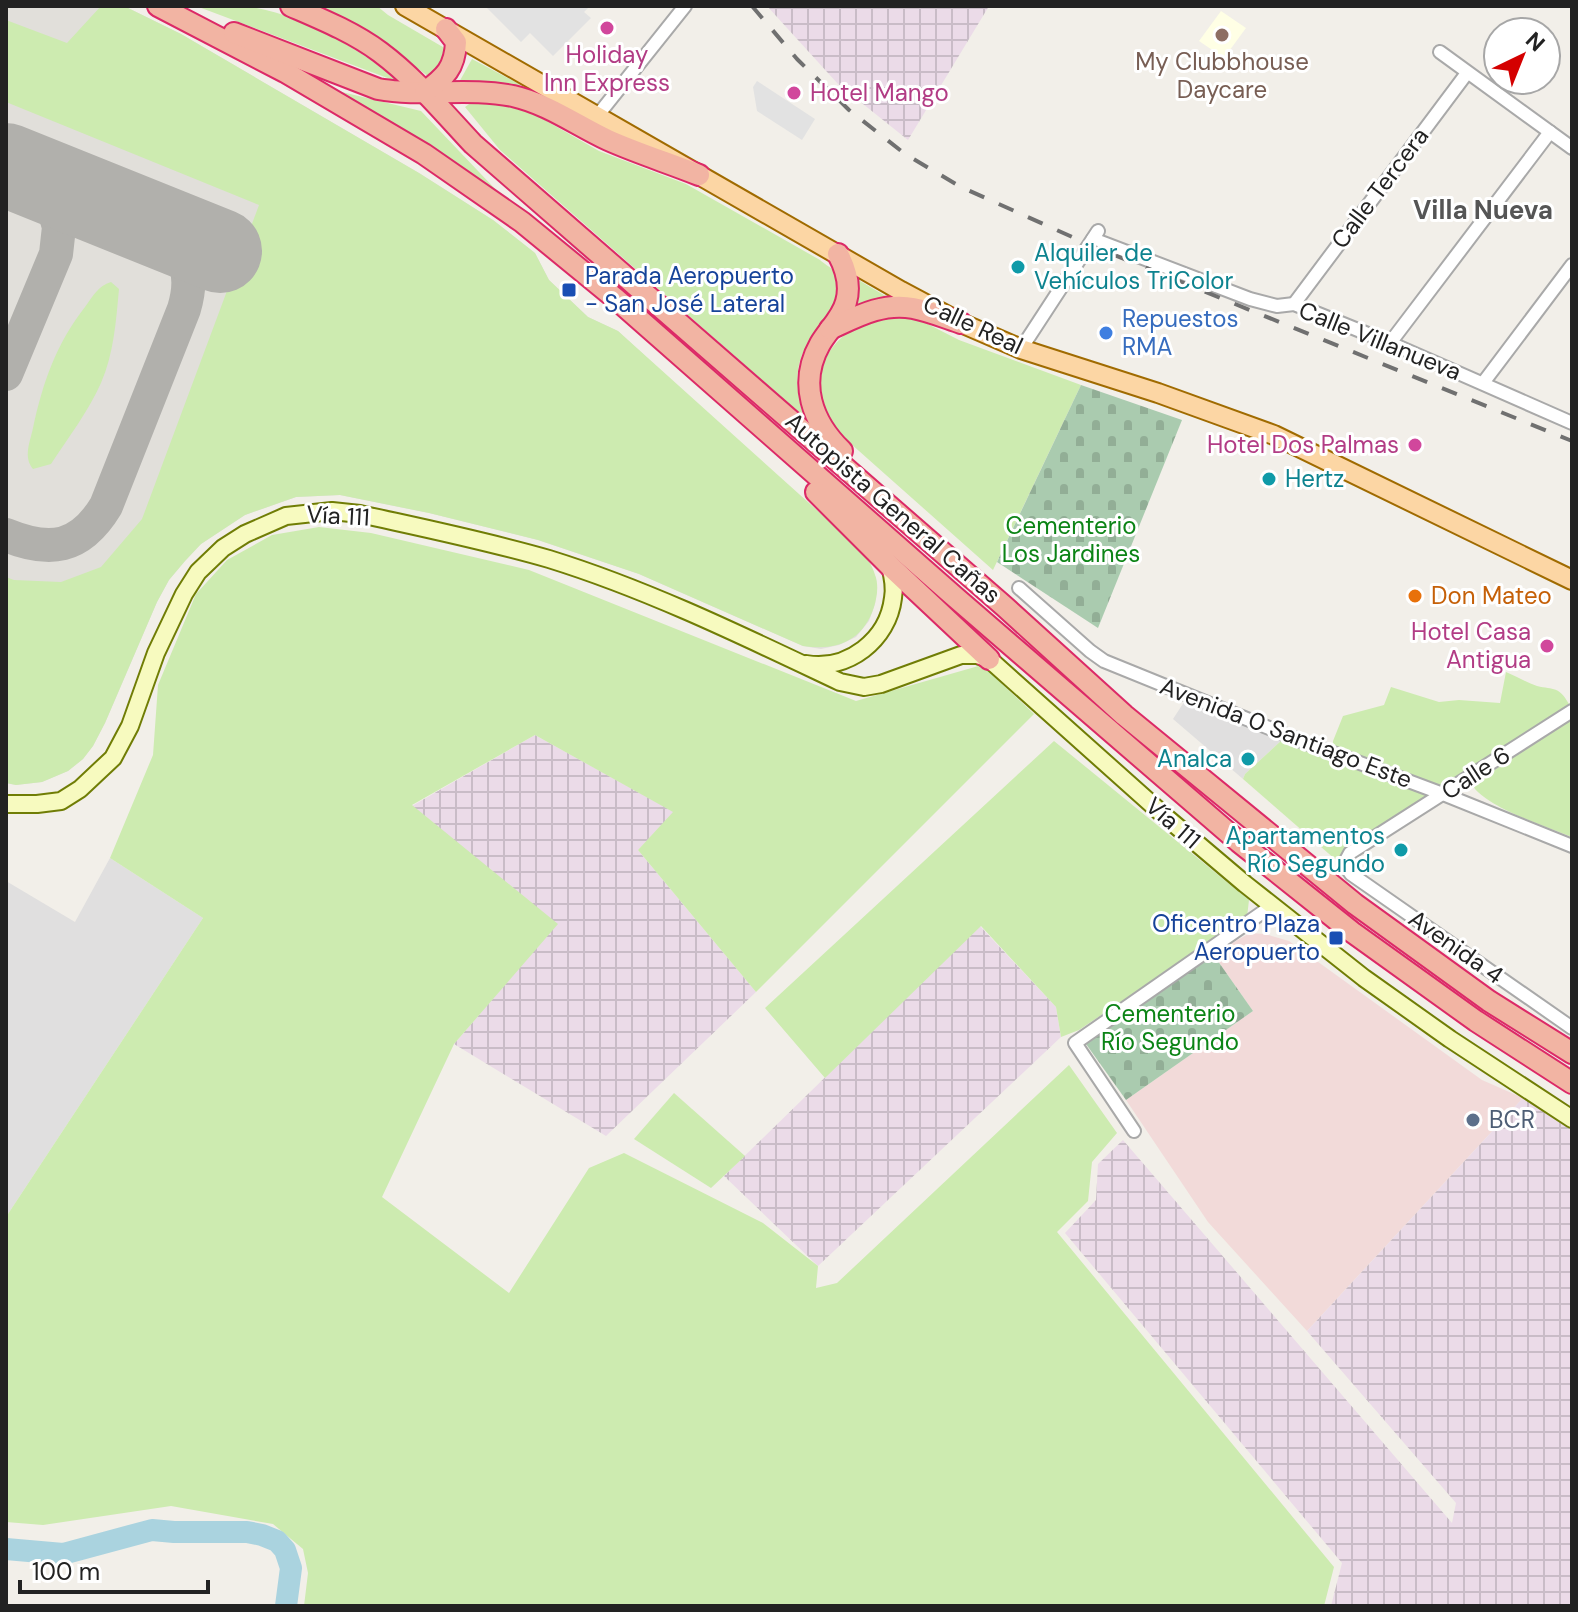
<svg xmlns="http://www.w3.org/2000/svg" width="1578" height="1612" font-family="'DM Sans',sans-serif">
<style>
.residential{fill:#e0dfdf}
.commercial{fill:#f2dad9}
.industrial{fill:url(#industrial-grid)}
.education{fill:#ffffe5}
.airport{fill:#e1dfda}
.grass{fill:#cdebb0}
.cemetery{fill:url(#cemetery-stones)}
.parking{fill:#e2e2e2}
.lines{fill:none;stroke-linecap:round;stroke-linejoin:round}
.river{stroke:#aad3df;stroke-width:22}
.taxiway{stroke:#b1b0ac;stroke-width:34}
.runway{stroke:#b1b0ac;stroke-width:84}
.minor-casing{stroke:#a9a9a9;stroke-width:16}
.secondary-casing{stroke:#707d05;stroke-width:20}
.primary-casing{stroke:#a06b00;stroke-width:22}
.trunk-casing{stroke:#dc2a67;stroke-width:24}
.minor{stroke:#fff;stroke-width:12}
.secondary{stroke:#f7fabf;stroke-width:16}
.primary{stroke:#fcd6a4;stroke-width:18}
.trunk{stroke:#f2b4a3;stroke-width:20}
.rail{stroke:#707070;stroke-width:4;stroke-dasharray:16 16;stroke-linecap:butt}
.hotel-dot{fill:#d1479c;stroke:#fff;stroke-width:3}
.education-dot{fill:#8d6e63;stroke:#fff;stroke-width:3}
.culture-dot{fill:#0f9aa8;stroke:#fff;stroke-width:3}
.transit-dot{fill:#1a4fb4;stroke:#fff;stroke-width:3}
.shop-dot{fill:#3f7fe0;stroke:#fff;stroke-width:3}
.food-dot{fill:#e8710a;stroke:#fff;stroke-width:3}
.service-dot{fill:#5c6f8a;stroke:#fff;stroke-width:3}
.labels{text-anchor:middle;stroke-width:6;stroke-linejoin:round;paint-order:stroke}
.hotel-label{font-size:24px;fill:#b23c85;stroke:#fff;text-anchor:end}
.education-label{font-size:24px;fill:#785e54;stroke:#fff}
.street-label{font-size:24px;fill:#222;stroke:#fff}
.culture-label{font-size:24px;fill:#0d838f;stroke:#fff;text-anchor:start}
.transit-label{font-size:24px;fill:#164399;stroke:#fff;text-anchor:start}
.shop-label{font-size:24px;fill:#366cbe;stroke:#fff;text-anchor:start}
.park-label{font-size:24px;fill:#0c8416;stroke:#fff}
.food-label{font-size:24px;fill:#c56008;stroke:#fff;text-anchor:start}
.service-label{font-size:24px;fill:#4e5e75;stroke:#fff;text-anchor:start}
.neighbourhood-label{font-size:26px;font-weight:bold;fill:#555;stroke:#fff}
</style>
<defs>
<pattern id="industrial-grid" width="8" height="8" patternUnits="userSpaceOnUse" patternTransform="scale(2)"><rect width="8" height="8" fill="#ebdbe8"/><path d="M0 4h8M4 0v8" fill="none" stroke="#c9bcc7"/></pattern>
<pattern id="cemetery-stones" width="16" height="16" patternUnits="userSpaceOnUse" patternTransform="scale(2)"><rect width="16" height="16" fill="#aacbaf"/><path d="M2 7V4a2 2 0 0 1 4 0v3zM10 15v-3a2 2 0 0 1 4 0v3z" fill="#92ae96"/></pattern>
</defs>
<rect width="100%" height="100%" fill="#f2efe9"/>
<!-- residential -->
<g class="residential">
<polygon points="1186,699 1283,739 1245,774 1243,779 1173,719"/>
<polygon points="110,858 203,918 6,1217 6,881 75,922"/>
</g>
<!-- commercial -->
<polygon class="commercial" points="1250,933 1265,934 1289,941 1482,1080 1523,1098 1307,1331 1208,1222 1126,1100 1253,1011 1213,954"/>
<!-- industrial -->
<g class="industrial">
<polygon points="767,6 989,6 908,140 838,84"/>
<polygon points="535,735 674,812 638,850 756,992 606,1136 454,1044 557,924 412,806"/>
<polygon points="980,926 1056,1007 1061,1037 818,1266 724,1176"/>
<polygon points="1523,1098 1572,1130 1572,1606 1331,1606 1342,1563 1065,1233 1096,1200 1098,1164 1123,1140 1452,1523 1456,1503 1307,1331"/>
</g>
<!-- education -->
<polygon class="education" points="1221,11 1246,28 1224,58 1199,41"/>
<!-- airport -->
<polygon class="airport" points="6,6 124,6 181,34 419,173 493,220 535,253 549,280 588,317 618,331 870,563 876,578 877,590 875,604 869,621 856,637 839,645 821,649 803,646 639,574 538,540 429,513 340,495 296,497 245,515 201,544 185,561 169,580 157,602 105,723 93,746 83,759 68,771 42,782 16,785 6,783"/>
<!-- grass -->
<g class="grass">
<path d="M101 6H124L181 34 419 173 493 220 535 253 549 280 588 317 618 331 859 548C866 557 872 564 875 575 879 585 877 597 874 607 863 641 837 651 803 646L639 574 538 540 429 513 340 495 296 497 245 515 201 544 185 561 169 580 157 602 105 723 93 746 83 759 68 771 42 782 16 785 6 783V577L14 580 61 582 101 567 142 519 259 205 6 102V20L67 43Z"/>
<path d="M196 6C214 6 235 3 252 7 312 18 357 49 406 85Z"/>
<polygon points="312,6 377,6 388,15 448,50 440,69 429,77 391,48"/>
<polygon points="472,59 521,85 458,84"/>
<polygon points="317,86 421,111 498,192"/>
<path d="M472 102 506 105 529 111 599 151 686 184 820 260C824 264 831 267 835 272 853 292 810 335 802 355 794 375 798 396 803 416L500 150 465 107Z"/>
<polygon points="855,278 894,301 851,310"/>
<path d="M111 282 119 289C116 321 114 353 101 383 88 412 68 438 51 464L33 469C23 457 30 442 33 428 43 382 56 344 85 307 93 296 98 286 111 282Z"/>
<path d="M880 316H912L959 340 1081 385 993 570 850 443C822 417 807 374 837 342 849 329 864 323 880 316Z"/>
<polygon points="319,527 371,533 529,570 856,701 982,665 1034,714 756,992 638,850 673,812 535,735 412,805 558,924 454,1044 382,1197 509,1293 589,1168 624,1153 763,1223 818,1266 816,1288 837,1283 1069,1065 1117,1133 1092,1162 1088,1201 1057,1232 1334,1567 1324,1606 304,1606 308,1573 303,1549 273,1524 171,1506 43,1525 6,1522 6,1217 203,918 110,858 153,755 158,685 196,594 227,560 272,535"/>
<path d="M1506 672C1516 676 1527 683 1537 686 1554 690 1559 686 1569 704L1448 785H1440L1357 756 1333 746V741L1343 716 1384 705 1391 687 1439 702 1459 700 1500 703Z"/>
<path d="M1572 718V837C1546 827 1486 807 1472 785Z"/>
<polygon points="1283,739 1431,792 1432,798 1336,860 1243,779 1245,774"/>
<polygon points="1054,741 1249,900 1247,917 1079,1030 1061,1037 1056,1007 981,926 825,1078 765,1008"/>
<polygon points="674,1093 745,1156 711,1188 634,1139"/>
</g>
<!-- cemetery -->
<g class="cemetery">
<polygon points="1081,385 1182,420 1098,628 997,562"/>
<polygon points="1213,954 1253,1011 1126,1100 1086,1044"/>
</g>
<!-- parking -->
<g class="parking">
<polygon points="485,6 590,6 584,12 591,18 553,56 530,33 521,42"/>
<polygon points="757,81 815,119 802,140 757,111 753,87"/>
</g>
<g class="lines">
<!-- river -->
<polyline class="river" points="6,1549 63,1554 152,1530 174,1532 247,1532 262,1535 277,1541 285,1550 291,1568 286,1606"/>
<!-- taxiway -->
<g class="taxiway">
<polyline points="6,374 56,254 59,227 53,206 38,184 17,170"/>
<path d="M6 535C50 553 80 549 106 506L184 309C195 272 185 259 163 229"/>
</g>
<!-- runway -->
<polyline class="runway" points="6,165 220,251"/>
<defs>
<g id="minor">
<polyline points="1440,52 1572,148"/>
<polyline points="598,115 685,6"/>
<polyline points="1093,239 1250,299 1277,306 1294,304 1390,343 1572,423"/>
<polyline points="1294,304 1467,73"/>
<polyline points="1390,343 1550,132"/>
<polyline points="1021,349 1098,231"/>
<polyline points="1483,383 1572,265"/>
<polyline points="1019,588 1090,651 1104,661 1301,741 1443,794 1572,846"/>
<polyline points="1572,711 1350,853 1344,864 1351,874 1572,1028"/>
<polyline points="1134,1131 1075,1043 1273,905"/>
</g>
<g id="secondary">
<path d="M806 664C848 671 888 640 893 598 895 587 893 577 890 566"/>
<path d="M6 804H37L61 801 80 789 113 758 130 726 156 653 184 594 198 572 223 548 245 534 286 516 332 511 360 514C423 528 487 541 549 559 649 590 745 637 840 682L864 687 881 684 961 655H977L989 659 1167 818 1245 884 1364 978 1450 1039 1572 1119"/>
</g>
<polyline id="primary" points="405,6 901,291 961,323 1021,349 1158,393 1274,435 1572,580"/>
<g id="trunk">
<polyline points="158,6 285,72 424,154 522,222 616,299 955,597 1239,842 1352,932 1476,1021 1572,1083"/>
<path d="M291 6C321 19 353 32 380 52 415 78 443 112 473 144L1004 606 1124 715 1355 904 1489 1001 1572 1053"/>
<path d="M234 33 378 89C422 97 469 87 513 96 548 104 576 125 608 140 637 153 669 163 699 175"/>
<path d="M425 92C445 77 455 68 456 42L446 29"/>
<path d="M838 254C846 269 851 285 846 302 842 318 828 330 820 344 798 383 812 422 842 451"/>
<path d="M830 329C856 317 883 302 913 308 929 311 946 318 961 323"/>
<polyline points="816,492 890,566 989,659"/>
</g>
</defs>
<!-- minor casing -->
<use href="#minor" class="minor-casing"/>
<!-- secondary casing -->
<use href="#secondary" class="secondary-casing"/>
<!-- primary casing -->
<use href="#primary" class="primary-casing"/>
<!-- trunk casing -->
<use href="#trunk" class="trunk-casing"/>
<!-- minor -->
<use href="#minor" class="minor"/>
<!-- secondary -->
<use href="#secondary" class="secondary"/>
<!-- primary -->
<use href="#primary" class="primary"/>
<!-- trunk -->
<use href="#trunk" class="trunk"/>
<!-- rail -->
<polyline class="rail" points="752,6 797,59 849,110 905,154 961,187 1090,245 1572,441"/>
</g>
<!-- markers -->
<g class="hotel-dot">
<circle cx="607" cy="28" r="8"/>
<circle cx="794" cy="93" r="8"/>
<circle cx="1415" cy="445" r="8"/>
<circle cx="1547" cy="646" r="8"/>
</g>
<circle class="education-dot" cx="1222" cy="35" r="8"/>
<g class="culture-dot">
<circle cx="1018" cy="267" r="8"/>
<circle cx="1269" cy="479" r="8"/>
<circle cx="1248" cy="759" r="8"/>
<circle cx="1401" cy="850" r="8"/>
</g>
<g class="transit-dot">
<rect x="561" y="282" width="16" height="16" rx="4"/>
<rect x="1328" y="930" width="16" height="16" rx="4"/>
</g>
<circle class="shop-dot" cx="1106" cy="333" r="8"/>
<circle class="food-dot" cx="1415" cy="596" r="8"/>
<circle class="service-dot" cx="1473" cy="1120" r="8"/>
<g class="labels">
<!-- hotel labels -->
<g class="hotel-label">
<text x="607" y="63" text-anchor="middle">Holiday<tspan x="607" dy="28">Inn Express</tspan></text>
<text x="810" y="101" text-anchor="start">Hotel Mango</text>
<text x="1399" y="453">Hotel Dos Palmas</text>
<text x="1531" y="640">Hotel Casa<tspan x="1531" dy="28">Antigua</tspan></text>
</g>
<!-- education labels -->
<g class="education-label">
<text x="1222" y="70">My Clubbhouse<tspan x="1222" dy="28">Daycare</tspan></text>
</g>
<!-- street labels -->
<g class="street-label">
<text transform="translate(1380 188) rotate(-53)" y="8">Calle Tercera</text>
<text transform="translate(973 325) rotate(25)" y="8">Calle Real</text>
<text transform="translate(1380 341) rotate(22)" y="8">Calle Villanueva</text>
<text transform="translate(893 508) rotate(41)" y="8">Autopista General Cañas</text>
<text transform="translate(338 516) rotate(3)" y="8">Vía 111</text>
<text transform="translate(1286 733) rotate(21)" y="8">Avenida 0 Santiago Este</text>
<text transform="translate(1476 773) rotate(-33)" y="8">Calle 6</text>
<text transform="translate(1173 823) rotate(41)" y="8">Vía 111</text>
<text transform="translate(1456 947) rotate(35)" y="8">Avenida 4</text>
</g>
<!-- culture labels -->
<g class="culture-label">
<text x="1034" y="261">Alquiler de<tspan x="1034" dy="28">Vehículos TriColor</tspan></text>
<text x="1285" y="487">Hertz</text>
<text x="1232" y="767" text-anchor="end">Analca</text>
<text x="1385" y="844" text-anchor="end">Apartamentos<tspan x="1385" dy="28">Río Segundo</tspan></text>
</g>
<!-- transit labels -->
<g class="transit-label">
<text x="585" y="284">Parada Aeropuerto<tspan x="585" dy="28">- San José Lateral</tspan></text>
<text x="1320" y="932" text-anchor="end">Oficentro Plaza<tspan x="1320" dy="28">Aeropuerto</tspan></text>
</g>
<!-- shop labels -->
<g class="shop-label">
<text x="1122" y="327">Repuestos<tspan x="1122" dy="28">RMA</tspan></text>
</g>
<!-- park labels -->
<g class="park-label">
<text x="1071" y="534">Cementerio<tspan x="1071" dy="28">Los Jardines</tspan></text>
<text x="1170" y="1022">Cementerio<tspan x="1170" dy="28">Río Segundo</tspan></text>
</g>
<!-- food labels -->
<g class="food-label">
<text x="1431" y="604">Don Mateo</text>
</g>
<!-- service labels -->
<g class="service-label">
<text x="1489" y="1128">BCR</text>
</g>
<!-- neighbourhood labels -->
<g class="neighbourhood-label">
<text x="1483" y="219">Villa Nueva</text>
</g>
</g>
<!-- border -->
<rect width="1578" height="1612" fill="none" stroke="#222222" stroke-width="16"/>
<!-- north arrow -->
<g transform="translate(1522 56) rotate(43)"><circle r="38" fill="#ffffff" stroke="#a7a7a7" stroke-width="2"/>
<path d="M0-6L14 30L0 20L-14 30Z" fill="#d40000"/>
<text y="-12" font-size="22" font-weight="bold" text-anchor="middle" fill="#222222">N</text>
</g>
<!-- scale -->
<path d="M20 1580v12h188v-12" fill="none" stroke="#222222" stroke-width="4"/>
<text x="32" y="1580" font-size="24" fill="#222222" stroke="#ffffff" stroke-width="6" paint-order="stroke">100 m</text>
</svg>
